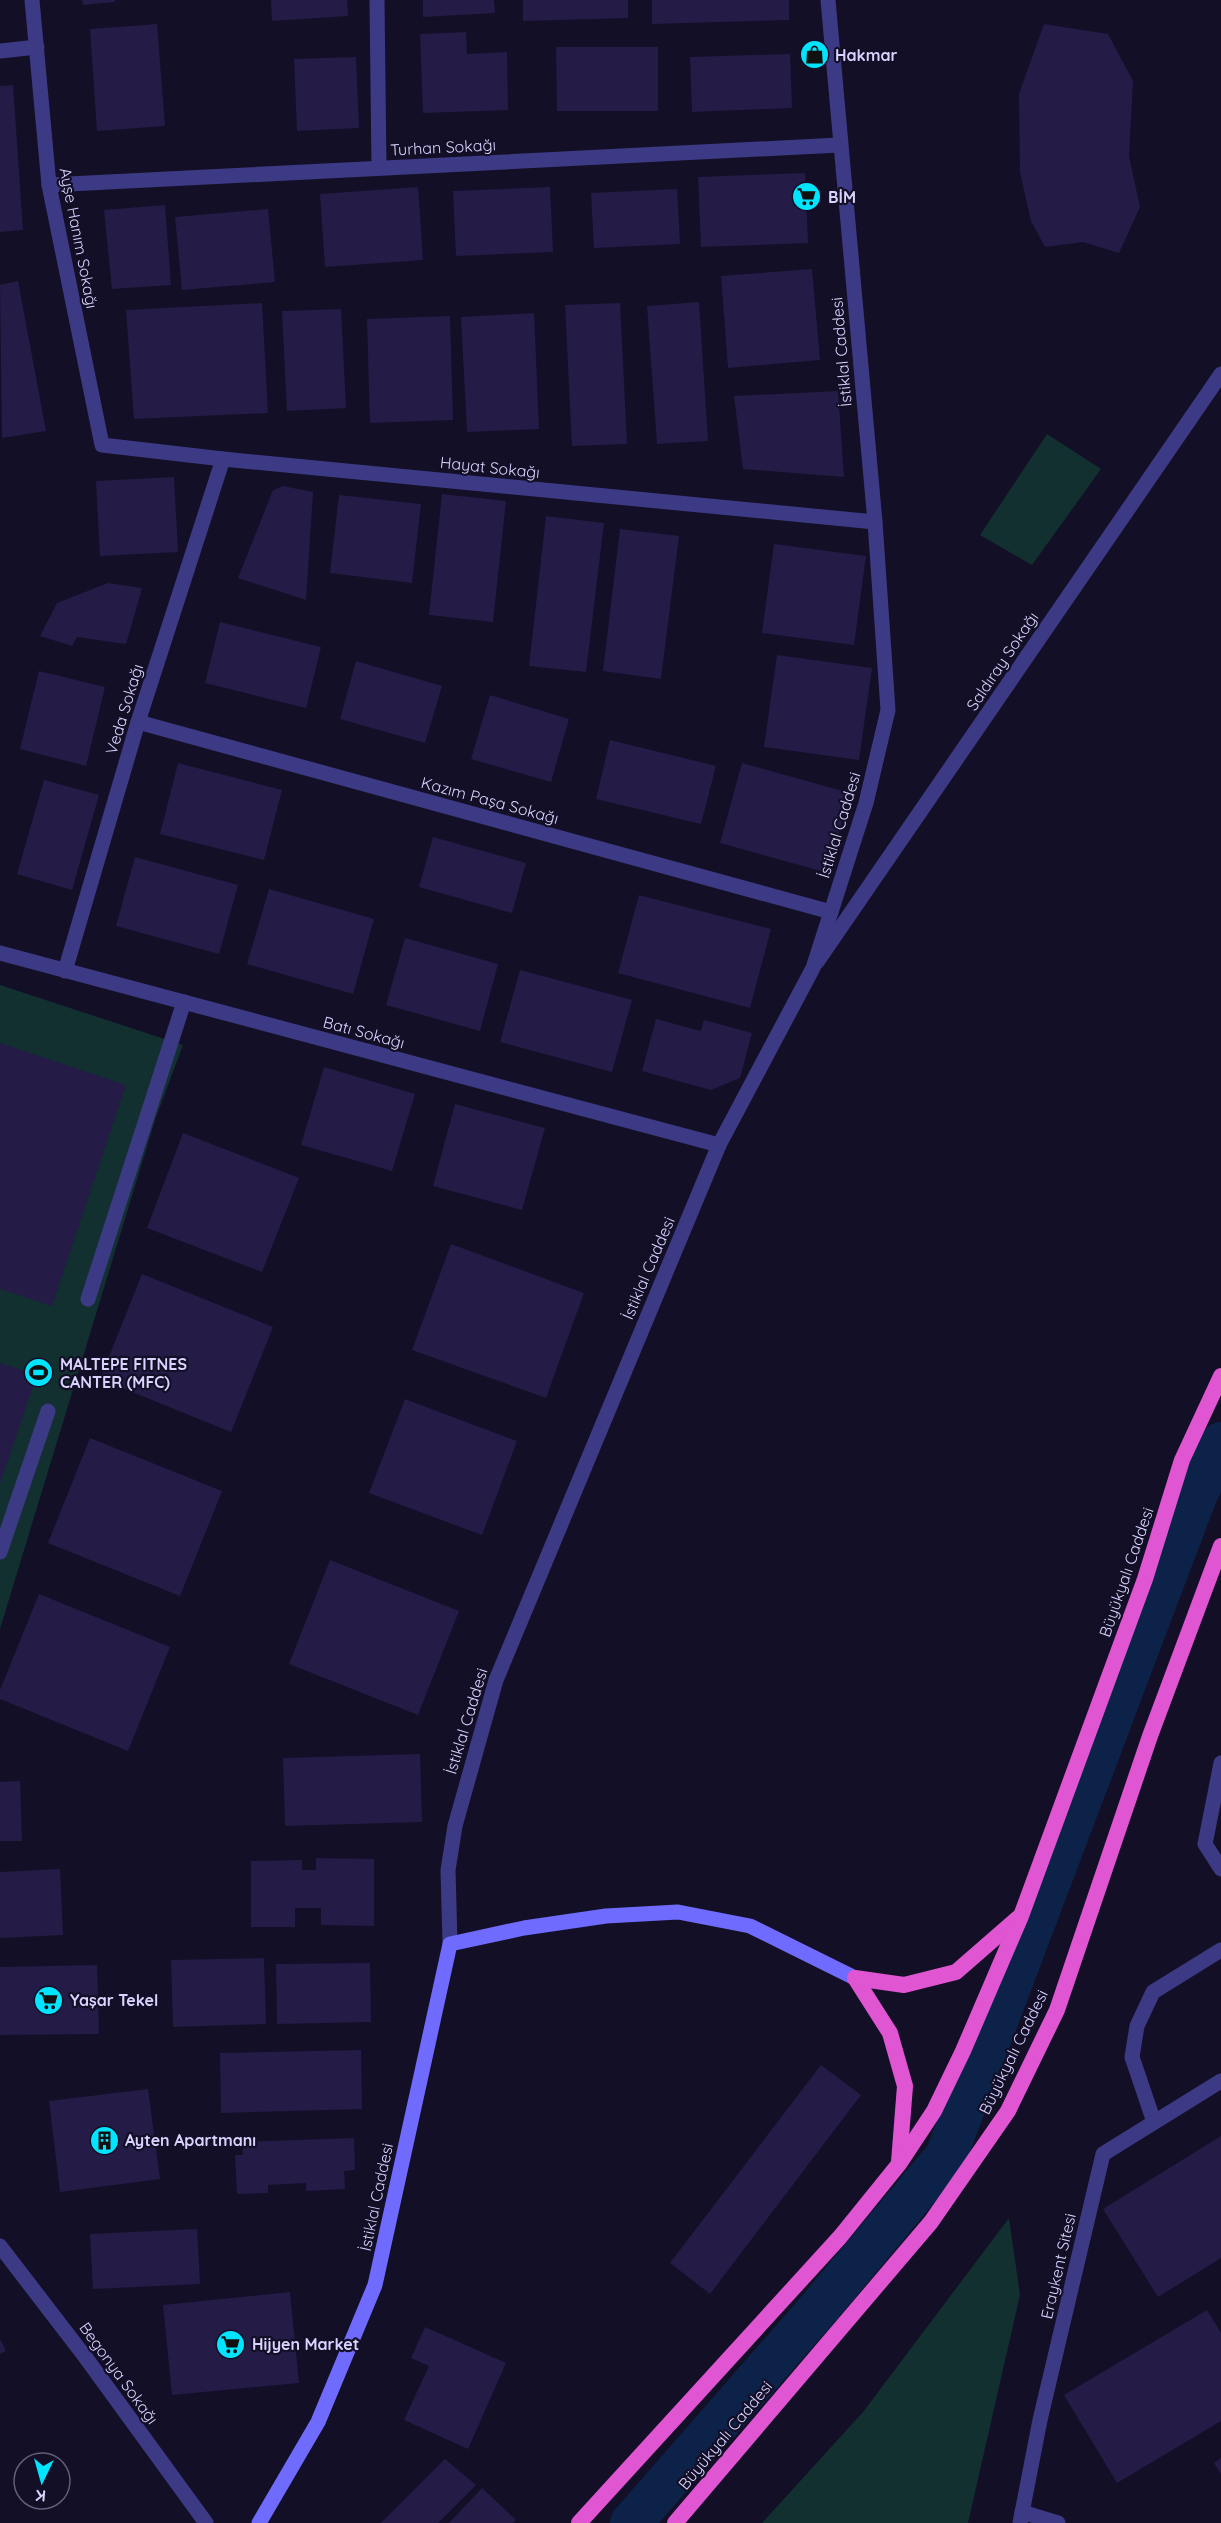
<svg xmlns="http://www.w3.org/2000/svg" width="1221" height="2523" font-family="Quicksand,sans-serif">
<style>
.green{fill:#12302f}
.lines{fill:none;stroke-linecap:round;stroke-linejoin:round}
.canal{stroke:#0c2248;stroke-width:42}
.building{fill:#241b47}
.service{stroke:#3d3a85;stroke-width:15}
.minor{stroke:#3d3a85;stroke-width:15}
.tertiary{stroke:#3d3a85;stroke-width:15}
.secondary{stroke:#6f6bff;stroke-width:15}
.trunk{stroke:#e055d1;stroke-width:16}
.labels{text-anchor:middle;stroke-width:4.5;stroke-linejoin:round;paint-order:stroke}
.poi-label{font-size:16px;font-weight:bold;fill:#d9d4ff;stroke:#130f26;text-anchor:start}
.street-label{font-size:16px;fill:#d9d4ff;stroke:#130f26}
</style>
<rect width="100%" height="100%" fill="#130f26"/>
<!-- green -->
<g class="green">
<polygon points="1047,434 1101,469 1032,565 980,535"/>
<polygon points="0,985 183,1045 156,1117 0,1629"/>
<polygon points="1009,2218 1020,2295 968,2523 762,2523 863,2412"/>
</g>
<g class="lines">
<!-- canal -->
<polyline class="canal" points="631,2523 820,2307 946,2156 1196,1496 1221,1443"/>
</g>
<!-- building -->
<g class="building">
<polygon points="82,0 115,0 115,2 83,5"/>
<polygon points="271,0 347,0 348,16 272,21"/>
<polygon points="423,0 494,0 495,13 423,17"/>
<polygon points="523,0 628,0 628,18 523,21"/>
<polygon points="652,0 789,0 789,20 652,24"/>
<polygon points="157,24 165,126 97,131 90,29"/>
<polygon points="1044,24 1108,34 1133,81 1129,156 1140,207 1119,253 1083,242 1045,247 1031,221 1020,172 1019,94"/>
<polygon points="466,32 467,54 507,52 508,110 423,113 420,34"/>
<polygon points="556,47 658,47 658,111 557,111"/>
<polygon points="790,54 792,108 692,112 690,57"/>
<polygon points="356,57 359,128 297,131 294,59"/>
<polygon points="13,85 23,230 0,232 0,86"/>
<polygon points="805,173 808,243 701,247 698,177"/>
<polygon points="418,187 423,260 325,267 320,194"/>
<polygon points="550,187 553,252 456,256 453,191"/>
<polygon points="677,189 680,244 594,248 591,193"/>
<polygon points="165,205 171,285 112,289 104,210"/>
<polygon points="268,209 275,282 182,290 175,217"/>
<polygon points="812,269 820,360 728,368 721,276"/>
<polygon points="18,281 46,431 2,438 0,285"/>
<polygon points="699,302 708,441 657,444 647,306"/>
<polygon points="262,303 268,413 134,419 126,310"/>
<polygon points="620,303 627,444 572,446 565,305"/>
<polygon points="341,309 346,408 287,411 282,311"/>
<polygon points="534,313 539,429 467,432 461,317"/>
<polygon points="450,316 453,420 370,423 367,319"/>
<polygon points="838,391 844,477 743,469 734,396"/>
<polygon points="174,477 178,552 100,556 96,481"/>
<polygon points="283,486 313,492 306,600 238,578 273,490"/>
<polygon points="442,494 506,501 493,622 429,615"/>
<polygon points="339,495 421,504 412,583 330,573"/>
<polygon points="546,516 604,523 586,672 529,666"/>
<polygon points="620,529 679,536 661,679 603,671"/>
<polygon points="774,544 866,556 854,645 762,633"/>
<polygon points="108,583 142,588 126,644 77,637 72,646 40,636 57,603"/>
<polygon points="220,622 321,647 306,708 205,683"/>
<polygon points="777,655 872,668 859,760 764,747"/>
<polygon points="356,661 442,686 425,743 340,719"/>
<polygon points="39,671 105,687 86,766 20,749"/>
<polygon points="490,695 569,719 551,782 471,759"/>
<polygon points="610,740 716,766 701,824 596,799"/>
<polygon points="178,763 282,790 264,860 160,834"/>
<polygon points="742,763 850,793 828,873 720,843"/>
<polygon points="44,780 99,795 72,890 17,874"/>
<polygon points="433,837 526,863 512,913 419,887"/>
<polygon points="135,857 238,885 219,954 116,926"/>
<polygon points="269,889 374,919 353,994 247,964"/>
<polygon points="639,895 771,929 750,1008 618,973"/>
<polygon points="405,938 498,964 480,1031 386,1005"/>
<polygon points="520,970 632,1000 612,1072 500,1042"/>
<polygon points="656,1019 701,1031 704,1020 752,1033 740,1078 711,1090 642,1071"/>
<polygon points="0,1043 126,1085 52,1306 0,1289"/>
<polygon points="324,1067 415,1094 392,1171 301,1145"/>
<polygon points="455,1104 545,1128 522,1210 433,1186"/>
<polygon points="183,1133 299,1178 262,1272 147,1228"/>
<polygon points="451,1244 584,1293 546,1398 412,1350"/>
<polygon points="142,1274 273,1327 231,1432 100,1379"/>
<polygon points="0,1363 37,1375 0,1484"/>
<polygon points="405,1399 517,1441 482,1535 369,1493"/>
<polygon points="90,1438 222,1491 180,1596 48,1543"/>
<polygon points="330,1560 459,1611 418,1715 289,1664"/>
<polygon points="39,1594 170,1647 128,1751 0,1699 0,1690"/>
<polygon points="420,1754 422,1822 285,1826 283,1758"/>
<polygon points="20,1781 22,1841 0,1841 0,1782"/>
<polygon points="316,1858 374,1859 374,1926 321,1925 321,1908 295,1908 295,1927 251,1927 251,1861 302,1860 302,1870 316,1870"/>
<polygon points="60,1869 63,1935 0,1938 0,1872"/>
<polygon points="264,1958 266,2024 173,2027 171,1960"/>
<polygon points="370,1963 371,2022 277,2024 276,1964"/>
<polygon points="97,1965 99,2034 0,2035 0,1967"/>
<polygon points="361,2050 362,2109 221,2113 220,2053"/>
<polygon points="821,2065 861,2095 710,2294 670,2263"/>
<polygon points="148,2089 160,2179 60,2192 49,2101"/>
<polygon points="1221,2136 1221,2258 1158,2297 1103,2209"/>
<polygon points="354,2138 355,2170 344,2171 345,2189 306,2191 306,2183 268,2185 268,2193 237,2194 235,2155 243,2155 243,2142"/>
<polygon points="197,2229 200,2284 93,2289 90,2234"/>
<polygon points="290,2292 299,2383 172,2395 163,2305"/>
<polygon points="1207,2310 1221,2333 1221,2421 1117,2483 1064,2395"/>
<polygon points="425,2327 506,2363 468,2449 404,2420 429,2366 411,2358"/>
<polygon points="0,2339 6,2351 0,2354"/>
<polygon points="1221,2458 1221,2474 1214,2463"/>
<polygon points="445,2459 476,2485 438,2523 381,2523"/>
<polygon points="482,2488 516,2520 513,2523 449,2523"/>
</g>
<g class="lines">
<!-- service -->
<g class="service">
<polyline points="377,0 379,168"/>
<polyline points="88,1299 184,1002"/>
<polyline points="0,1552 48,1411"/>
<polyline points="1221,1763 1205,1844 1221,1869"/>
<polyline points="1154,2122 1132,2057 1137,2026 1153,1992 1221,1950"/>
<polyline points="1022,2512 1058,2523"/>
<polyline points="1020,2523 1040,2420 1103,2154 1221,2081"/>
</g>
<!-- minor -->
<g class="minor">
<polyline points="32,0 49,185 102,445 223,459 875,522"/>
<polyline points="0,51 37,47"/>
<polyline points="49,185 839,145"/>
<polyline points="138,722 831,912"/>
<polyline points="0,953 719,1145"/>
<polyline points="817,962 1221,374"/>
<polyline points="65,971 138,722 223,459"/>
</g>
<!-- tertiary -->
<g class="tertiary">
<polyline points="450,1944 448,1870 455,1826 496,1680 719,1145 813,968 866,803 888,710 875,522 828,0"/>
<polyline points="0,2246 86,2358 206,2523"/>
</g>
<!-- secondary -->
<polyline class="secondary" points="259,2523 318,2422 375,2285 450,1944 524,1928 606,1916 678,1912 750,1926 855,1978"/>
<!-- trunk -->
<g class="trunk">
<polyline points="855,1978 890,2033 905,2086 899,2162"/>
<polyline points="855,1978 904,1985 956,1972 1018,1918"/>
<polyline points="579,2523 840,2237 899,2164 934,2111 963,2051 1021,1916 1145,1579 1182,1460 1221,1376"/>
<polyline points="675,2523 931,2222 1008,2111 1057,2010 1150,1736 1221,1546"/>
</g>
</g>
<!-- icons -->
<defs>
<symbol id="shop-disc" viewBox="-11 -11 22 22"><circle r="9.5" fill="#00e5ff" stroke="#130f26"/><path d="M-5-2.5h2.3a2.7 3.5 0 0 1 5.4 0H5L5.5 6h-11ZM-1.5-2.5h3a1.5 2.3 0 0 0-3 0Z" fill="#111"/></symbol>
<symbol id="supermarket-disc" viewBox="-11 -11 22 22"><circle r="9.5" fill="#00e5ff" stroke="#130f26"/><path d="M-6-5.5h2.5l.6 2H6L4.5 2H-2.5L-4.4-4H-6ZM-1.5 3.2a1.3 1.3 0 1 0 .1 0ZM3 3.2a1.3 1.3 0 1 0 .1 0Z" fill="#111"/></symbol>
<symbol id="stadium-disc" viewBox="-11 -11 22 22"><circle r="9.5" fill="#00e5ff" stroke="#130f26"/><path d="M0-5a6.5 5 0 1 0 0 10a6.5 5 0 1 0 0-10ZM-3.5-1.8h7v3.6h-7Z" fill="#111"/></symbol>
<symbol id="building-disc" viewBox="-11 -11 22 22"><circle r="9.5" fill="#00e5ff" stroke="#130f26"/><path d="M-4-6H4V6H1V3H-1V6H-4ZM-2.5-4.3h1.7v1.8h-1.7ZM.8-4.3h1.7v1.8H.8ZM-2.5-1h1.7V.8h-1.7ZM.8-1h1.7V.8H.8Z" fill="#111"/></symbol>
</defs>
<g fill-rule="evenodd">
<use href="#shop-disc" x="798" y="38" width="33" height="33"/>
<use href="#supermarket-disc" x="790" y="180" width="33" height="33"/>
<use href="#stadium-disc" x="22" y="1356" width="33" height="33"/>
<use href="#supermarket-disc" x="32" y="1984" width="33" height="33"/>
<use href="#building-disc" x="88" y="2124" width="33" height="33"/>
<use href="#supermarket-disc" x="214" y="2328" width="33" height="33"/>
</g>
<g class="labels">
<!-- poi labels -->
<g class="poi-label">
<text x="835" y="61">Hakmar</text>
<text x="828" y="203">BİM</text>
<text x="60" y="1370">MALTEPE FITNES<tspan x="60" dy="18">CANTER (MFC)</tspan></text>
<text x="70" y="2006">Yaşar Tekel</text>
<text x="125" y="2146">Ayten Apartmanı</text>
<text x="252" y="2350">Hijyen Market</text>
</g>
<!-- street labels -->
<g class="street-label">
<text transform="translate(443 147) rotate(-3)" y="6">Turhan Sokağı</text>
<text transform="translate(79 238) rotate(79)" y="6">Ayşe Hanım Sokağı</text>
<text transform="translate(841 352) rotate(-95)" y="6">İstiklal Caddesi</text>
<text transform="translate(490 467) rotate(6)" y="6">Hayat Sokağı</text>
<text transform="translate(1002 661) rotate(-56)" y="6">Saldıray Sokağı</text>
<text transform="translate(124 709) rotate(-73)" y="6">Veda Sokağı</text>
<text transform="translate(490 800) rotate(15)" y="6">Kazım Paşa Sokağı</text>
<text transform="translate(839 825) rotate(-73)" y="6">İstiklal Caddesi</text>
<text transform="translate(364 1032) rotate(15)" y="6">Batı Sokağı</text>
<text transform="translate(648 1268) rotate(-67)" y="6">İstiklal Caddesi</text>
<text transform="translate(1126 1572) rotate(-71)" y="6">Büyükyalı Caddesi</text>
<text transform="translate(466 1721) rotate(-73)" y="6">İstiklal Caddesi</text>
<text transform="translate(1013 2052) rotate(-64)" y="6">Büyükyalı Caddesi</text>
<text transform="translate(376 2197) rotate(-78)" y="6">İstiklal Caddesi</text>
<text transform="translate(1058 2266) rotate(-77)" y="6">Eraykent Sitesi</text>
<text transform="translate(119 2373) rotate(54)" y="6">Begonya Sokağı</text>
<text transform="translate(725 2435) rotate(-50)" y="6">Büyükyalı Caddesi</text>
</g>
</g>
<!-- north arrow -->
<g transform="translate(42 2481) rotate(185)"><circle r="28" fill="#130f26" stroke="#625e7d" stroke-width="1.5"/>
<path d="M0-4.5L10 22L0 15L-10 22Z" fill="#00e5ff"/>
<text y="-9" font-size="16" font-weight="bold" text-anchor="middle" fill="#d9d4ff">K</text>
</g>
</svg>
